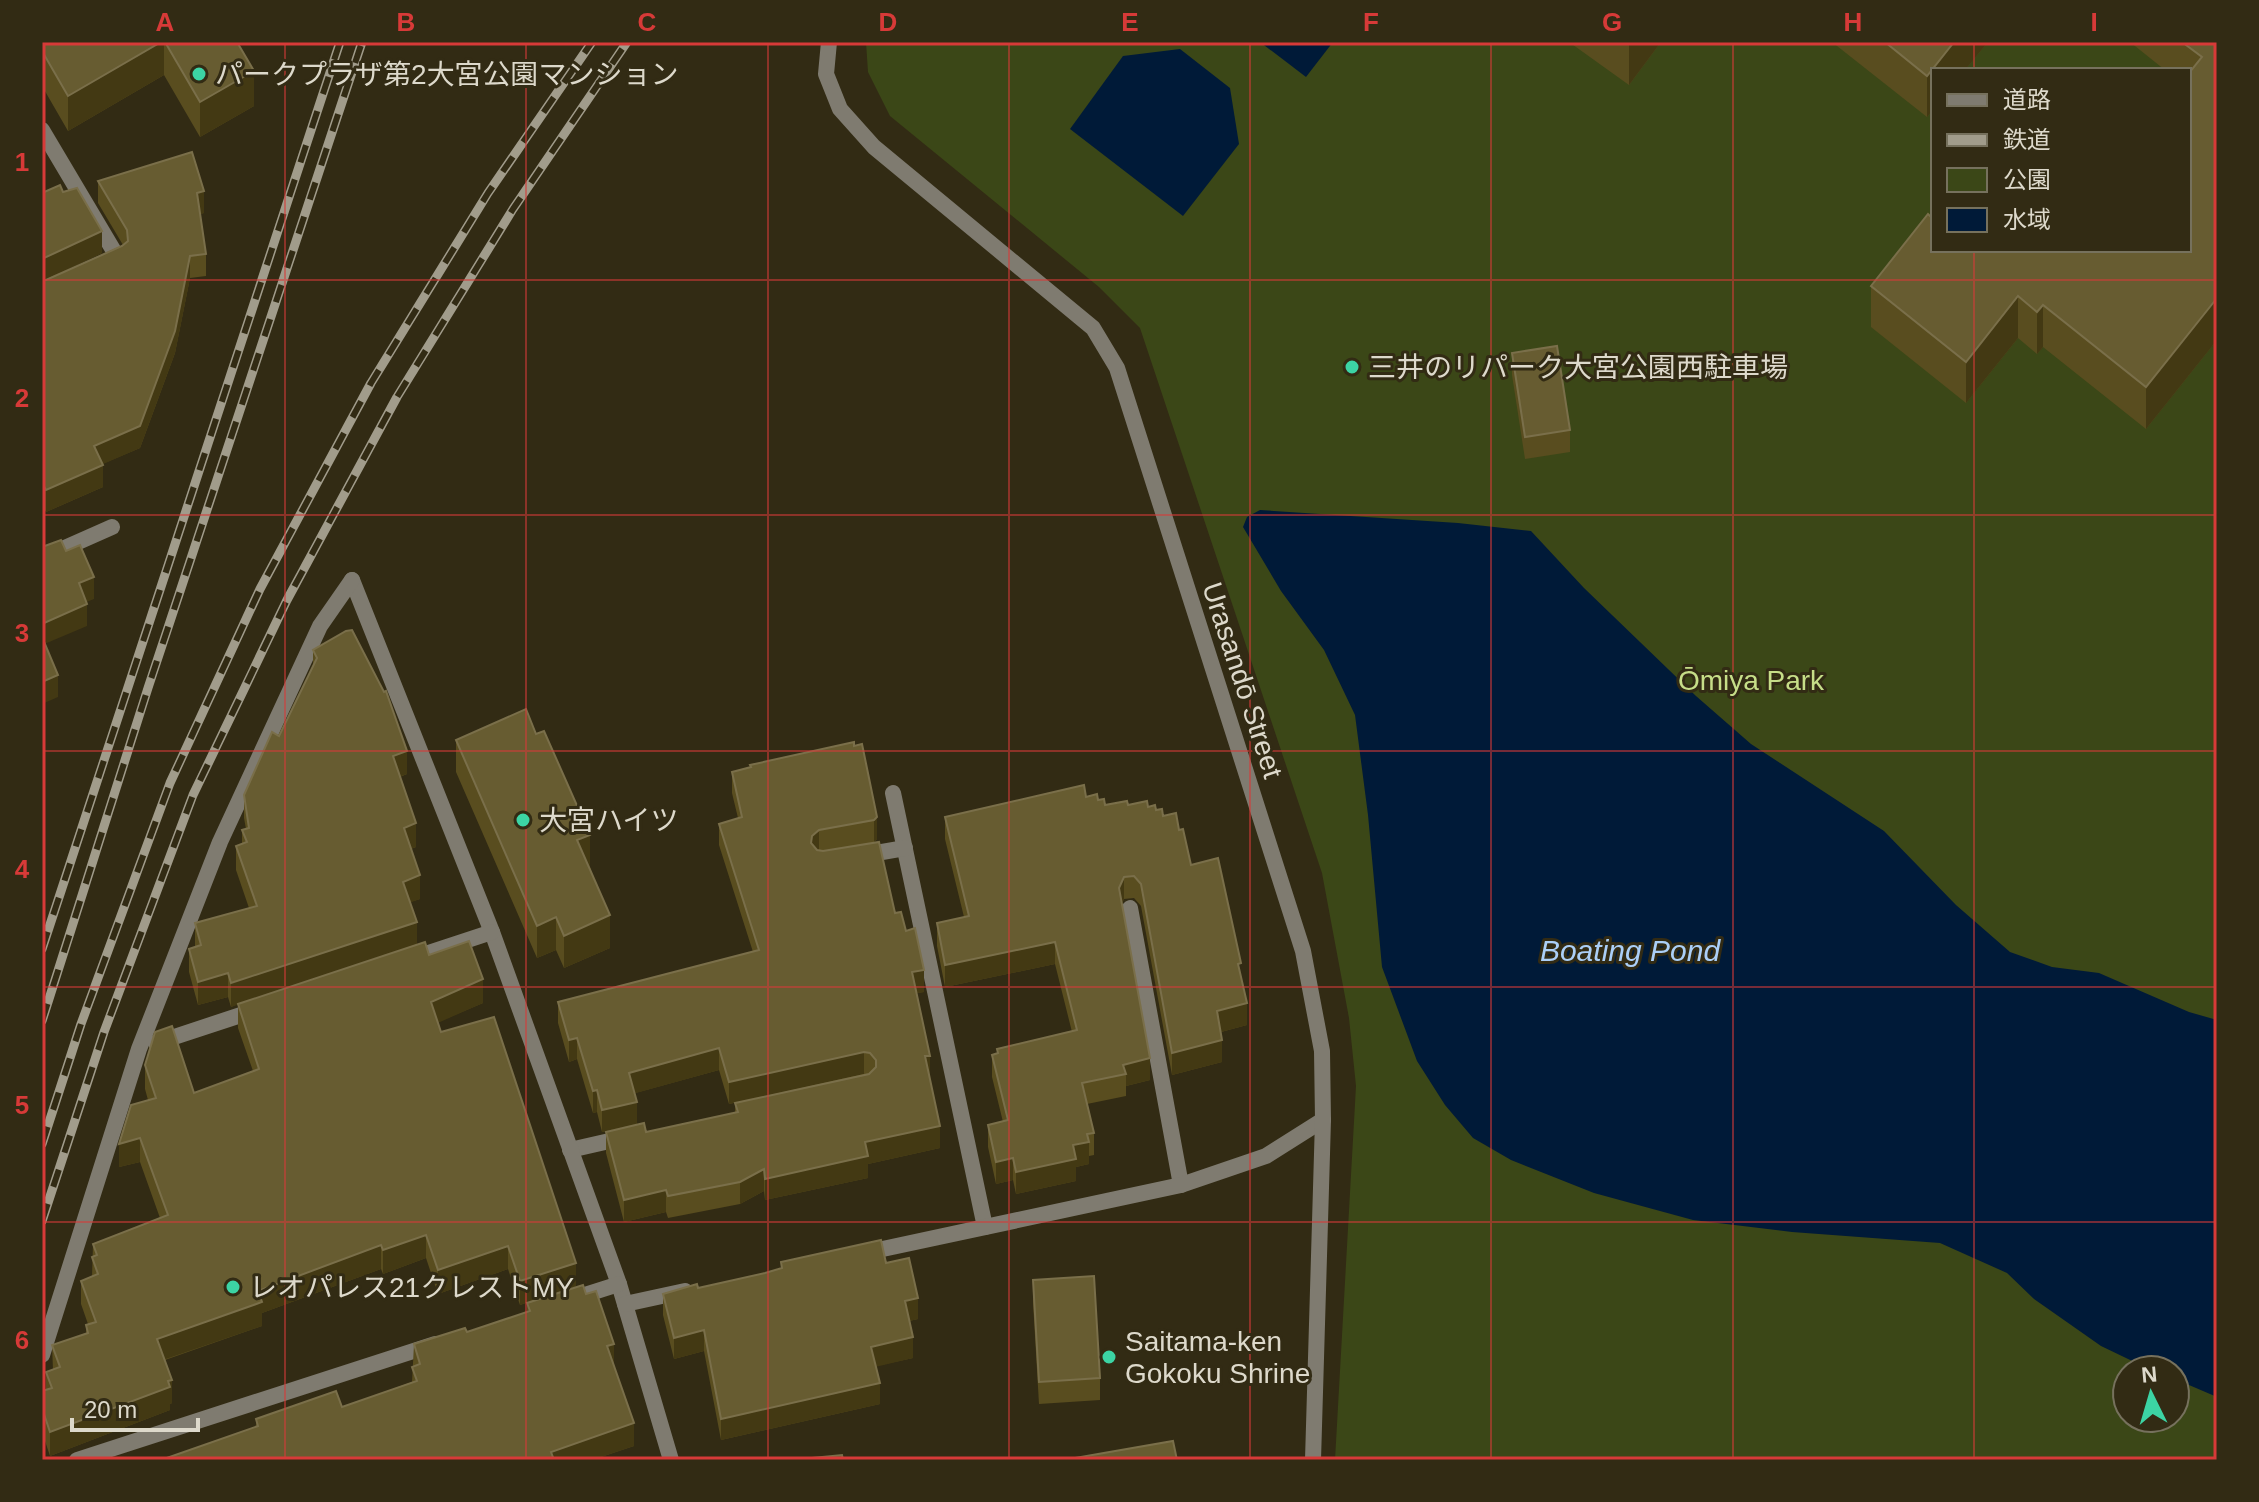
<svg xmlns="http://www.w3.org/2000/svg" width="2259" height="1502" font-family="Arial,'Noto Sans JP',sans-serif">
<style>
.green{fill:#3b4717;fill-rule:evenodd}
.water{fill:#001a38}
.lines{fill:none;stroke-linecap:round;stroke-linejoin:round}
.service{stroke:#7f7b70;stroke-width:16}
.minor{stroke:#7f7b70;stroke-width:16}
.tertiary{stroke:#7f7b70;stroke-width:16}
.rail-casing{stroke:#a19c8b;stroke-width:9}
.rail{stroke:#322b14;stroke-width:6;stroke-dasharray:18;stroke-linecap:butt}
.wall{fill:#594d1f}
.shaded-wall{fill:#433913}
.building{fill:#675c31;stroke:#7a6f4a;stroke-width:2}
.grid{fill:none;stroke:#d73a38;stroke-width:2;stroke-opacity:0.55}
.poi-dot{fill:#3cd4a4;stroke:#322b14;stroke-width:3}
.labels{text-anchor:middle;stroke-width:6;stroke-linejoin:round;paint-order:stroke}
.poi-label{font-size:28px;fill:#ddd9cb;stroke:#322b14;text-anchor:start}
.street-label{font-size:28px;fill:#ddd9cb;stroke:#322b14}
.park-label{font-size:28px;fill:#c6de88;stroke:#322b14}
.water-label{font-size:30px;font-style:italic;fill:#abcff7;stroke:#322b14}
.neatline{fill:none;stroke:#d73a38;stroke-width:3}
.grid-label{font-size:26px;text-anchor:middle;font-weight:bold;fill:#d73a38}
</style>
<rect width="100%" height="100%" fill="#322b14"/>
<!-- green -->
<path class="green" d="M866 42H2217V1460H1335L1356 1086 1349 1018 1322 873 1140 328 1099 287 890 116 868 72ZM1933 70H2189V250H1933ZM2127 1370H2175V1418H2127Z"/>
<!-- water -->
<g class="water">
<polygon points="1260,42 1333,42 1306,77"/>
<polygon points="1180,49 1230,88 1239,144 1183,216 1070,129 1123,56"/>
<polygon points="1260,510 1458,523 1531,531 1584,588 1696,696 1751,744 1884,831 1956,905 2010,952 2052,967 2099,973 2189,1012 2217,1020 2217,1397 2175,1379 2175,1370 2151,1370 2101,1346 2034,1299 2007,1273 1940,1243 1792,1232 1693,1220 1594,1193 1511,1160 1473,1138 1445,1105 1417,1061 1382,967 1368,815 1355,715 1324,650 1281,591 1243,527 1247,517"/>
</g>
<g class="lines">
<!-- service -->
<g class="service">
<polyline points="42,130 118,258 109,262"/>
<polyline points="893,793 985,1227"/>
<polyline points="859,856 905,848"/>
<polyline points="1130,908 1181,1185"/>
<polyline points="570,1150 627,1137"/>
</g>
<!-- minor -->
<g class="minor">
<polyline points="42,558 112,527"/>
<polyline points="352,580 492,932 619,1284 671,1460"/>
<polyline points="410,959 492,932"/>
<polyline points="156,1043 259,1009"/>
<polyline points="864,1253 1181,1185 1266,1156 1323,1120"/>
<polyline points="575,1298 619,1284"/>
<polyline points="625,1304 685,1291"/>
<polyline points="42,1355 139,1049 220,842 320,626 352,580"/>
<polyline points="77,1460 435,1344"/>
</g>
<!-- tertiary -->
<polyline class="tertiary" points="829,42 826,74 840,109 874,147 1093,328 1117,368 1303,951 1322,1051 1323,1120 1313,1460"/>
<defs>
<g id="rail">
<polyline points="42,949 340,42"/>
<polyline points="42,1021 148,688 362,42"/>
<polyline points="42,1144 81,1024 170,783 260,589 371,383 488,193 592,42"/>
<polyline points="42,1221 104,1032 193,795 287,600 397,397 513,209 627,42"/>
</g>
</defs>
<!-- rail casing -->
<use href="#rail" class="rail-casing"/>
<!-- rail -->
<use href="#rail" class="rail"/>
</g>
<!-- wall -->
<g class="wall">
<polygon points="42,42 237,42 254,106 200,137 164,75 68,131 42,86"/>
<polygon points="1569,42 1661,42 1629,85"/>
<polygon points="1832,42 1988,42 1965,70 1933,70 1933,110 1927,117"/>
<polygon points="2130,42 2217,42 2217,340 2146,429 2043,347 2037,354 2018,338 1966,403 1871,327 1871,286 1933,250 2189,250 2189,70 2165,70"/>
<polygon points="98,181 204,213 200,214 206,254 206,276 190,278 175,353 140,448 102,464 103,487 46,512 42,505 42,193 63,192 102,253 44,280 123,245 98,203"/>
<polygon points="1512,353 1570,430 1570,452 1525,459 1512,375"/>
<polygon points="313,650 407,774 400,777 416,847 411,849 420,899 410,902 417,945 483,1003 438,1022 441,1032 576,1286 520,1305 508,1269 438,1294 426,1258 383,1274 381,1269 262,1313 262,1326 165,1360 172,1403 170,1404 170,1410 50,1456 42,1432 42,1391 46,1390 46,1372 53,1370 52,1345 86,1334 86,1325 88,1324 81,1304 81,1281 92,1277 93,1244 160,1218 140,1162 119,1167 148,1100 145,1089 145,1065 194,1093 253,1071 238,1028 238,1004 231,1007 228,997 198,1005 189,972 189,949 195,947 195,923 249,908 236,870 236,846 242,844 242,830 246,829 244,818 244,795 279,736 313,665"/>
<polygon points="456,740 590,867 610,948 564,968 556,950 537,958 456,772"/>
<polygon points="862,744 877,839 874,842 895,913 906,931 924,992 917,993 940,1148 868,1164 868,1178 765,1200 764,1191 740,1204 668,1218 666,1212 624,1222 606,1153 606,1132 646,1132 735,1113 735,1103 866,1074 729,1104 719,1070 635,1093 637,1124 602,1132 597,1112 593,1113 577,1059 569,1062 558,1023 558,1002 753,952 719,845 719,824 738,818 732,793 732,772 750,767 750,765"/>
<polygon points="1086,797 1098,800 1105,805 1128,805 1148,807 1156,810 1179,830 1191,865 1241,979 1247,1025 1221,1032 1222,1062 1172,1075 1141,906 1134,898 1124,899 1122,903 1150,1080 1126,1086 1126,1096 1087,1104 1094,1133 1094,1155 1089,1156 1089,1164 1076,1167 1076,1181 1016,1194 1013,1180 996,1184 988,1147 988,1125 1003,1122 992,1077 992,1055 997,1054 997,1049 1072,1032 1055,964 945,987 937,946 937,923 964,917 945,839 945,817"/>
<polygon points="781,1262 886,1263 918,1319 909,1321 913,1358 876,1366 880,1404 721,1440 704,1351 674,1359 663,1315 663,1294 698,1288 765,1273 781,1268"/>
<polygon points="1033,1280 1100,1378 1100,1400 1039,1404 1033,1302"/>
<polygon points="527,1303 614,1365 634,1446 592,1460 161,1460 256,1427 256,1419 342,1407 412,1382 414,1344 467,1332 527,1312"/>
</g>
<!-- shaded-wall -->
<g class="shaded-wall">
<polygon points="161,42 164,42 164,75 68,131 68,96"/>
<polygon points="1630,42 1661,42 1629,85 1629,44"/>
<polygon points="1954,42 1988,42 1965,70 1933,70 1933,110 1927,117 1927,76"/>
<polygon points="254,71 254,106 200,137 200,102"/>
<polygon points="204,191 204,213 197,215 197,193"/>
<polygon points="102,231 102,253 42,281 42,259"/>
<polygon points="190,256 190,278 175,353 140,448 94,468 94,446"/>
<polygon points="2018,296 2018,338 1966,403 1966,362"/>
<polygon points="2217,298 2217,340 2146,429 2146,387"/>
<polygon points="2043,305 2043,347 2037,354 2037,312"/>
<polygon points="103,465 103,487 46,512 46,490"/>
<polygon points="94,577 94,599 79,605 79,583"/>
<polygon points="87,604 87,626 42,645 42,624"/>
<polygon points="58,675 58,697 42,704 42,682"/>
<polygon points="407,751 407,774 393,779 393,756"/>
<polygon points="877,817 877,839 874,842 874,820"/>
<polygon points="416,823 416,847 404,851 404,828"/>
<polygon points="819,830 819,851 811,865 812,836"/>
<polygon points="590,835 590,867 577,840"/>
<polygon points="420,875 420,899 403,905 403,882"/>
<polygon points="1124,877 1124,899 1119,910 1119,888"/>
<polygon points="610,915 610,948 564,968 564,936"/>
<polygon points="556,917 556,950 537,958 537,926"/>
<polygon points="417,922 417,945 231,1007 231,983"/>
<polygon points="1055,942 1055,964 945,987 945,965"/>
<polygon points="924,970 924,992 912,994 912,972"/>
<polygon points="228,973 228,997 198,1005 198,982"/>
<polygon points="483,979 483,1003 431,1026 431,1002"/>
<polygon points="1247,1003 1247,1025 1217,1033 1217,1011"/>
<polygon points="577,1038 577,1059 569,1062 569,1040"/>
<polygon points="1222,1040 1222,1062 1172,1075 1172,1053"/>
<polygon points="719,1048 719,1070 629,1095 629,1073"/>
<polygon points="864,1052 864,1074 729,1104 729,1082"/>
<polygon points="925,1056 930,1056 930,1077"/>
<polygon points="1150,1058 1150,1080 1126,1086 1126,1074 1123,1065"/>
<polygon points="597,1090 597,1112 593,1113 593,1091"/>
<polygon points="637,1102 637,1124 602,1132 602,1110"/>
<polygon points="940,1126 940,1148 868,1164 868,1178 765,1200 765,1179 865,1142"/>
<polygon points="140,1138 140,1162 119,1167 119,1144"/>
<polygon points="1089,1142 1089,1164 1076,1167 1076,1181 1016,1194 1016,1172 1073,1145"/>
<polygon points="1013,1158 1013,1180 996,1184 996,1162"/>
<polygon points="764,1169 764,1191 740,1204 740,1182"/>
<polygon points="666,1190 666,1212 624,1222 624,1200"/>
<polygon points="426,1235 426,1258 383,1274 383,1250"/>
<polygon points="381,1245 381,1269 262,1313 262,1326 157,1362 157,1339 258,1291"/>
<polygon points="508,1246 508,1269 438,1294 438,1270"/>
<polygon points="576,1263 576,1286 520,1305 520,1281"/>
<polygon points="918,1298 918,1319 905,1322 905,1301"/>
<polygon points="704,1330 704,1351 674,1359 674,1338"/>
<polygon points="913,1337 913,1358 871,1368 871,1347"/>
<polygon points="614,1344 614,1366 607,1346"/>
<polygon points="172,1380 172,1403 170,1404 170,1410 50,1456 50,1432"/>
<polygon points="880,1383 880,1404 721,1440 721,1419"/>
<polygon points="634,1423 634,1446 592,1460 551,1460 551,1452"/>
</g>
<!-- building -->
<g class="building">
<polygon points="42,42 161,42 68,96 42,51"/>
<polygon points="165,42 237,42 254,71 200,102"/>
<polygon points="1885,42 1954,42 1927,76"/>
<polygon points="2182,42 2217,42 2217,298 2146,387 2043,305 2037,312 2018,296 1966,362 1871,286 1928,214 1933,219 1933,250 2189,250 2189,73 2202,57"/>
<polygon points="192,152 204,191 197,193 206,254 190,256 175,331 140,426 94,446 103,465 46,490 42,483 42,280 46,280 122,246 128,241 127,230 98,181"/>
<polygon points="60,185 63,192 77,188 102,231 42,259 42,193"/>
<polygon points="1557,346 1570,430 1525,437 1512,353"/>
<polygon points="61,540 66,551 80,545 94,577 79,583 87,604 42,624 42,547"/>
<polygon points="352,630 384,692 386,691 407,751 393,756 416,823 404,828 420,875 403,882 417,922 231,983 228,973 198,982 189,949 201,945 195,923 257,906 236,846 247,842 242,830 249,828 244,795 272,732 279,736 317,658 313,650 346,631"/>
<polygon points="42,637 58,675 42,682"/>
<polygon points="526,709 536,734 544,731 590,835 577,840 610,915 564,936 556,917 537,926 456,740"/>
<polygon points="854,742 854,746 862,744 877,817 874,820 819,830 812,836 811,843 817,850 823,851 879,842 895,913 901,912 906,931 915,928 924,970 912,972 930,1056 925,1056 940,1126 865,1142 868,1156 765,1179 764,1169 740,1182 668,1196 666,1190 624,1200 606,1132 644,1123 646,1132 738,1112 735,1103 869,1074 876,1067 876,1060 870,1053 864,1052 729,1082 719,1048 629,1073 637,1102 602,1110 597,1090 593,1091 577,1038 569,1040 558,1002 759,950 719,824 742,817 732,772 751,767 750,765"/>
<polygon points="1084,785 1086,797 1097,794 1098,800 1104,799 1105,805 1127,801 1128,805 1147,801 1148,807 1155,805 1156,810 1162,809 1163,816 1176,813 1179,830 1183,829 1191,865 1218,858 1241,963 1238,964 1247,1003 1217,1011 1222,1040 1172,1053 1141,884 1134,876 1124,877 1119,888 1150,1058 1123,1065 1126,1074 1082,1083 1094,1133 1087,1134 1089,1142 1073,1145 1076,1159 1016,1172 1013,1158 996,1162 988,1125 1008,1120 992,1055 998,1053 997,1049 1077,1030 1055,942 945,965 937,923 969,916 945,817"/>
<polygon points="469,941 483,979 431,1002 441,1032 494,1017 576,1263 520,1281 508,1246 438,1270 426,1235 383,1250 381,1245 258,1291 262,1302 157,1339 172,1380 168,1381 170,1387 50,1432 42,1408 42,1391 52,1388 46,1372 60,1367 52,1345 88,1333 86,1325 96,1322 81,1281 98,1274 92,1257 97,1255 93,1244 168,1215 140,1138 119,1144 131,1105 156,1098 145,1065 155,1032 172,1026 194,1093 259,1069 238,1004 425,942 429,955"/>
<polygon points="881,1240 886,1263 909,1258 918,1298 905,1301 913,1337 871,1347 880,1383 721,1419 704,1330 674,1338 663,1294 697,1284 698,1288 765,1273 782,1268 781,1262"/>
<polygon points="1094,1276 1100,1378 1039,1382 1033,1280"/>
<polygon points="583,1285 586,1294 596,1291 614,1344 607,1346 634,1423 551,1452 554,1460 161,1460 258,1426 256,1419 336,1391 342,1407 417,1381 412,1367 420,1364 414,1344 465,1328 467,1332 530,1311 527,1303"/>
<polygon points="1173,1441 1177,1460 1076,1460 1075,1458"/>
<polygon points="842,1455 843,1460 791,1460"/>
</g>
<!-- grid -->
<path class="grid" d="M285 42V1460M526 42V1460M768 42V1460M1009 42V1460M1250 42V1460M1491 42V1460M1733 42V1460M1974 42V70M1974 250V1460M42 280H2217M42 515H2217M42 751H2217M42 987H2217M42 1222H2217"/>
<!-- markers -->
<g class="poi-dot">
<circle cx="199" cy="74" r="8"/>
<circle cx="1352" cy="367" r="8"/>
<circle cx="523" cy="820" r="8"/>
<circle cx="233" cy="1287" r="8"/>
<circle cx="1109" cy="1357" r="8"/>
</g>
<g class="labels">
<!-- poi labels -->
<g class="poi-label">
<text x="215" y="84">パークプラザ第2大宮公園マンション</text>
<text x="1368" y="377">三井のリパーク大宮公園西駐車場</text>
<text x="539" y="830">大宮ハイツ</text>
<text x="249" y="1297">レオパレス21クレストMY</text>
<text x="1125" y="1351">Saitama-ken<tspan x="1125" dy="32">Gokoku Shrine</tspan></text>
</g>
<!-- street labels -->
<g class="street-label">
<text transform="translate(1243 680) rotate(72)" y="10">Urasandō Street</text>
</g>
<!-- park labels -->
<g class="park-label">
<text x="1751" y="690">Ōmiya Park</text>
</g>
<!-- water labels -->
<g class="water-label">
<text x="1630" y="961">Boating Pond</text>
</g>
</g>
<!-- border -->
<rect width="2259" height="1502" fill="none" stroke="#322b14" stroke-width="88"/>
<!-- legend -->
<rect x="1931" y="68" width="260" height="184" fill="#322b14" stroke="#76715d" stroke-width="2"/>
<rect x="1947" y="94" width="40" height="12" fill="#7f7b70" stroke="#76715d" stroke-width="2"/>
<text x="2003" y="108" font-size="24" fill="#ddd9cb">道路</text>
<rect x="1947" y="134" width="40" height="12" fill="#a19c8b" stroke="#76715d" stroke-width="2"/>
<text x="2003" y="148" font-size="24" fill="#ddd9cb">鉄道</text>
<rect x="1947" y="168" width="40" height="24" fill="#3b4717" stroke="#76715d" stroke-width="2"/>
<text x="2003" y="188" font-size="24" fill="#ddd9cb">公園</text>
<rect x="1947" y="208" width="40" height="24" fill="#001a38" stroke="#76715d" stroke-width="2"/>
<text x="2003" y="228" font-size="24" fill="#ddd9cb">水域</text>
<!-- north arrow -->
<g transform="translate(2151 1394) rotate(355)"><circle r="38" fill="#322b14" stroke="#76715d" stroke-width="2"/>
<path d="M0-6L14 30L0 20L-14 30Z" fill="#3cd4a4"/>
<text y="-12" font-size="22" font-weight="bold" text-anchor="middle" fill="#ddd9cb">N</text>
</g>
<!-- scale -->
<path d="M72 1418v12h126v-12" fill="none" stroke="#ddd9cb" stroke-width="4"/>
<text x="84" y="1418" font-size="24" fill="#ddd9cb" stroke="#322b14" stroke-width="6" paint-order="stroke">20 m</text>
<rect x="44" y="44" width="2171" height="1414" class="neatline"/>
<g class="grid-label">
<text x="165" y="31">A</text>
<text x="406" y="31">B</text>
<text x="647" y="31">C</text>
<text x="888" y="31">D</text>
<text x="1130" y="31">E</text>
<text x="1371" y="31">F</text>
<text x="1612" y="31">G</text>
<text x="1853" y="31">H</text>
<text x="2094" y="31">I</text>
<text x="22" y="171">1</text>
<text x="22" y="407">2</text>
<text x="22" y="642">3</text>
<text x="22" y="878">4</text>
<text x="22" y="1114">5</text>
<text x="22" y="1349">6</text>
</g>
</svg>
